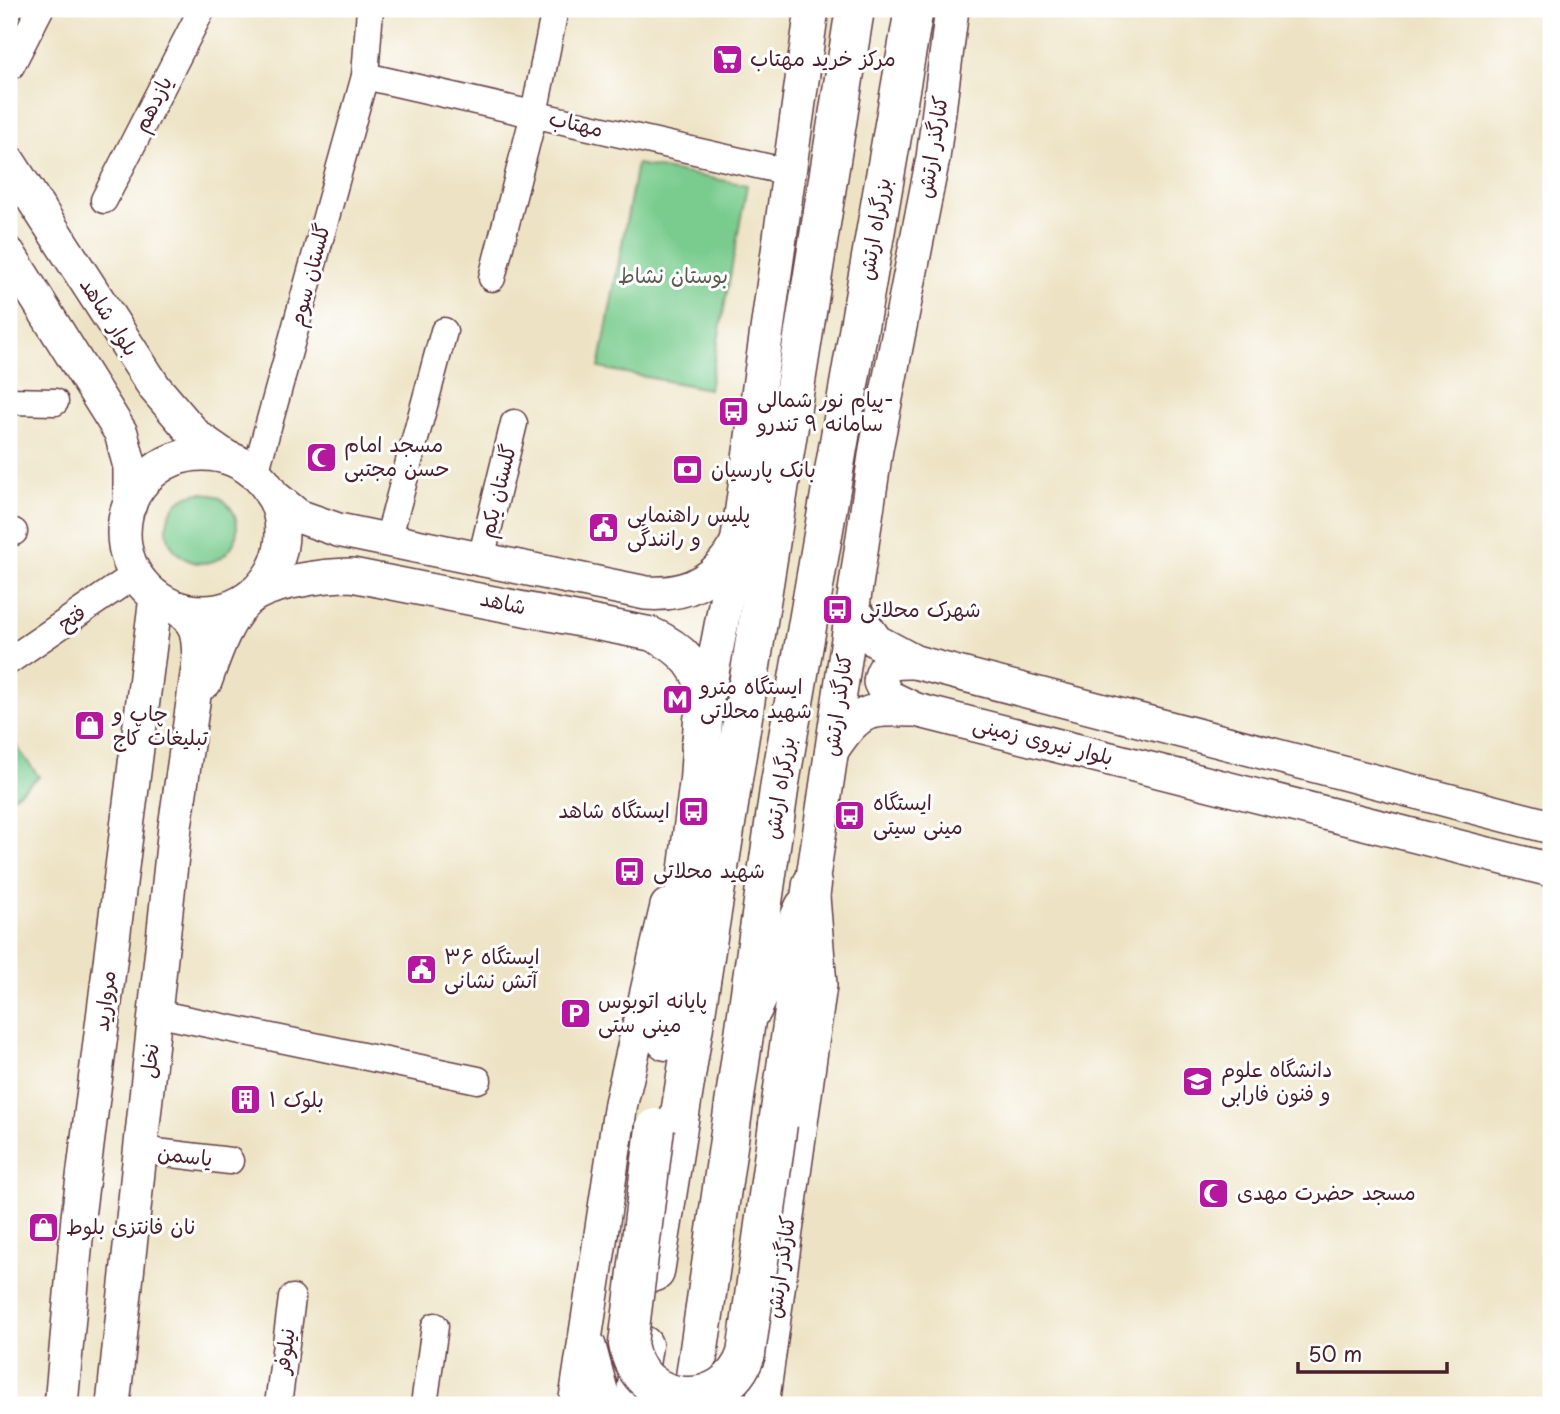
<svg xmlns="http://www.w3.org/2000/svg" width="1560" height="1414" font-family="'Playpen Sans','Playpen Sans Arabic',sans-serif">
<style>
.green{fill:#79cc8e;stroke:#62765c;stroke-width:2}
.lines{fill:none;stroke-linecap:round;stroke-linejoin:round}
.minor-casing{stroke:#623c42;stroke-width:29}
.major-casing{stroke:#623c42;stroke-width:36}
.highway-casing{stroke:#623c42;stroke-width:41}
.minor{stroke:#fff;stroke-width:26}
.major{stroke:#fff;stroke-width:33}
.highway{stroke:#fff;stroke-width:38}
.highway-bridge-casing{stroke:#623c42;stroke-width:41;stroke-linecap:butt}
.highway-bridge{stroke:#fff;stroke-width:38}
.labels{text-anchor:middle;stroke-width:6;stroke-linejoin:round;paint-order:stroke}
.poi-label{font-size:21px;fill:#4a1f2b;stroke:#fff;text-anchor:start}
.street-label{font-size:21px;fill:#4a1f2b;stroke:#fff}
.park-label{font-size:21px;fill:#5a5c4e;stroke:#fff}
</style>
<rect width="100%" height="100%" fill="#fff"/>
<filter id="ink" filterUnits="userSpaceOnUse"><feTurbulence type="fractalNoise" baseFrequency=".0143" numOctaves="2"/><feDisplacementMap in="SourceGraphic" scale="14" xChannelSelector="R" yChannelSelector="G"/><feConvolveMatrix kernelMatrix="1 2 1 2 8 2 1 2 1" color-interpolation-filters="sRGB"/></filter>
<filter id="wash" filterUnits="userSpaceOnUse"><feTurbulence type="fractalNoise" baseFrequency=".00686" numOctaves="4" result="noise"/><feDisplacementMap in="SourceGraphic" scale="28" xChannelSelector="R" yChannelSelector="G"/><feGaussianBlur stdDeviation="1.57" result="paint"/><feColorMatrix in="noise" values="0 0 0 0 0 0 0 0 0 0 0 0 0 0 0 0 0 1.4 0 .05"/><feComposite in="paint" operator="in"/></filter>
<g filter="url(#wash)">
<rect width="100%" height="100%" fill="#ede3c4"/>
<!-- green -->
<g class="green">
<polygon points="637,164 747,185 709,389 599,368"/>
<circle cx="202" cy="528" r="35"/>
<polygon points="9,736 39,777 9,800"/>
</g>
</g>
<g filter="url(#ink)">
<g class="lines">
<defs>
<g id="minor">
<polyline points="11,66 40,9"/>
<polyline points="365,76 788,172"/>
<polyline points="104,200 202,9"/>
<polyline points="492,278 534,114 555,9"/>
<polyline points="9,401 55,402"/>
<polyline points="255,474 365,76 370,9"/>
<polyline points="9,532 14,532"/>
<polyline points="388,540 444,331"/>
<polyline points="481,559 514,423"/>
<polyline points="9,661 136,574"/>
<polyline points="155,1013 478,1080"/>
<polyline points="140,1150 230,1161"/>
<polyline points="278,1405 292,1298"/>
<polyline points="424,1405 435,1326"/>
</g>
<g id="major">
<polyline points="9,162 155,388 196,436 226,457"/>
<polyline points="9,254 121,433 130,467 130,504"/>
<circle cx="203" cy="533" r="79"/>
<path d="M271 494 298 516 338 530 646 593C685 596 716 581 735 546"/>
<polyline points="852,607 876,641 915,662 1551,827"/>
<path d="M915 662C897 662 883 660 880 682L887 696 916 710"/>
<path d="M205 682C215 654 225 621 247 600 267 582 326 575 352 575L651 634C681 647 703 669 705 703"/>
<polyline points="698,746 738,537 812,9"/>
<path d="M832 750C861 708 866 709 916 710L1551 870"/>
<polyline points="755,1010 802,906"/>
<polyline points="589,1346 605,1405"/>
<polyline points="61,1405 78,1217 156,597"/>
<path d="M113 1405 175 827 199 661C198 635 199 624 177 608"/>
<polyline points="575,1405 621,1103 667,906"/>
<polyline points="762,1405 820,985 812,884 876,449 933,158 952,9"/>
</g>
<g id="highway">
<polyline points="666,1041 699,780 703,720"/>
<polyline points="778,1124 812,884"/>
<polyline points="655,1272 855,9"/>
<polyline points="634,1405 643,1345"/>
<polyline points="691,1405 780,783 914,9"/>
</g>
</defs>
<!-- minor casing -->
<use href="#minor" class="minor-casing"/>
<!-- major casing -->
<use href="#major" class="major-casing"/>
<!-- highway casing -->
<use href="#highway" class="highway-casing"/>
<!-- minor -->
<use href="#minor" class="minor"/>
<!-- major -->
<use href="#major" class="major"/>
<!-- highway -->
<use href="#highway" class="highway"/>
<defs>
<path id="highway-bridge" d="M655 1128 628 1344C639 1409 726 1414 746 1354L778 1124"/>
</defs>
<!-- highway-bridge casing -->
<use href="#highway-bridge" class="highway-bridge-casing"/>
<!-- highway-bridge -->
<use href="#highway-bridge" class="highway-bridge"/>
</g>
</g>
<!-- icons -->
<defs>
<symbol id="supermarket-square" viewBox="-11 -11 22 22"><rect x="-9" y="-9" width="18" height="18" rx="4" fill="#b5179e" stroke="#fff"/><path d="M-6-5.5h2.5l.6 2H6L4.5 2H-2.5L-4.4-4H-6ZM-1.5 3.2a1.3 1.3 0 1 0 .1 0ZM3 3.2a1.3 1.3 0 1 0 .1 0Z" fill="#fff"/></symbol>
<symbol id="bus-square" viewBox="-11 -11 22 22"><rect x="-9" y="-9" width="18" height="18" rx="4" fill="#b5179e" stroke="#fff"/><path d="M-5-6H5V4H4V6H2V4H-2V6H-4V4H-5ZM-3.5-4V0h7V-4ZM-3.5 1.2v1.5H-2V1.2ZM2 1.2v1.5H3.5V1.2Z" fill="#fff"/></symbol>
<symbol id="mosque-square" viewBox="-11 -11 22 22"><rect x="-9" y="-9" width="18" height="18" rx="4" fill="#b5179e" stroke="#fff"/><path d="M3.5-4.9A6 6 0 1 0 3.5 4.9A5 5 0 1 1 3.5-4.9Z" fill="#fff"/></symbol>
<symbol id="bank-square" viewBox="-11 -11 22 22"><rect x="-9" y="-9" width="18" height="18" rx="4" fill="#b5179e" stroke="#fff"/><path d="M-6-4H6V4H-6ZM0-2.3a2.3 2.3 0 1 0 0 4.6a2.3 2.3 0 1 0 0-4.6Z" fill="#fff"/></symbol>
<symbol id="civic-square" viewBox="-11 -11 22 22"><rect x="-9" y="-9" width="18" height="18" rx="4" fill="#b5179e" stroke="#fff"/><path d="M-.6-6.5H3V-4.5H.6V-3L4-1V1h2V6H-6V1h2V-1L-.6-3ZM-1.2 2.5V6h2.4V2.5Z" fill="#fff"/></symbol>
<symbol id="metro-square" viewBox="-11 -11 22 22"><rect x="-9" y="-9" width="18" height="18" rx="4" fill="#b5179e" stroke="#fff"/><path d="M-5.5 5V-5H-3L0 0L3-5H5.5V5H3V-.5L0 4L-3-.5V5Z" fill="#fff"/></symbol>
<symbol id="shop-square" viewBox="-11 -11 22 22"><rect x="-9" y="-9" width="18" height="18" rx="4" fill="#b5179e" stroke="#fff"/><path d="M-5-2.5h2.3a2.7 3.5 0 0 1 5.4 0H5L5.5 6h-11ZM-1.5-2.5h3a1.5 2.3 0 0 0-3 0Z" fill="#fff"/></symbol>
<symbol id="parking-square" viewBox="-11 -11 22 22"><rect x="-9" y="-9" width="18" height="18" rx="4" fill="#b5179e" stroke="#fff"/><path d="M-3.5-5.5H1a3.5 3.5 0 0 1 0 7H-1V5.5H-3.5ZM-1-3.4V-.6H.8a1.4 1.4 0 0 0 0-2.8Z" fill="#fff"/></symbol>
<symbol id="university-square" viewBox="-11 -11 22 22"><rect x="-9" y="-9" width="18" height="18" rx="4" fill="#b5179e" stroke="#fff"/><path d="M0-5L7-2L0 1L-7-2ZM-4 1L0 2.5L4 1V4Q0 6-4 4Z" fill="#fff"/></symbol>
<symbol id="building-square" viewBox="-11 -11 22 22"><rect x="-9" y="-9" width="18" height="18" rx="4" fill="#b5179e" stroke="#fff"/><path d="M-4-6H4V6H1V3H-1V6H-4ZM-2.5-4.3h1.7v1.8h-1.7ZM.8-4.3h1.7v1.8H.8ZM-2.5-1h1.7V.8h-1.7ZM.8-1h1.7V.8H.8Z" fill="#fff"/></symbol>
</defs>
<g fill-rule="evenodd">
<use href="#supermarket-square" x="710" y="42" width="35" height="35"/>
<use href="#bus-square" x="716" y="394" width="35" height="35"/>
<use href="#mosque-square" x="304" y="440" width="35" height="35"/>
<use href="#bank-square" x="670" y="452" width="35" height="35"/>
<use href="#civic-square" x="586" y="510" width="35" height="35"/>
<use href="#bus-square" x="820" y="592" width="35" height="35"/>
<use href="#metro-square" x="660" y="682" width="35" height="35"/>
<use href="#shop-square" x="72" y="708" width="35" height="35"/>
<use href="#bus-square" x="676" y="794" width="35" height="35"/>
<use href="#bus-square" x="832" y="798" width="35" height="35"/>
<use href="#bus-square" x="612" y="854" width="35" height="35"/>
<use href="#civic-square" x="404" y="952" width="35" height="35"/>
<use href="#parking-square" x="558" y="996" width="35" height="35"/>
<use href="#university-square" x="1180" y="1064" width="35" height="35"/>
<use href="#building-square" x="228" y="1082" width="35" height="35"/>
<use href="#mosque-square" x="1196" y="1176" width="35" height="35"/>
<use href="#shop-square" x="26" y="1210" width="35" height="35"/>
</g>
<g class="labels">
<!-- poi labels -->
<g class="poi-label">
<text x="750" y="66">مرکز خرید مهتاب</text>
<text x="757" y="407">پیام نور شمالی-<tspan x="757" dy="24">سامانه ۹ تندرو</tspan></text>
<text x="344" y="452">مسجد امام<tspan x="344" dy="24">حسن مجتبی</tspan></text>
<text x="711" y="477">بانک پارسیان</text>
<text x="627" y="522">پلیس راهنمایی<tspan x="627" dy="24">و رانندگی</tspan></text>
<text x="860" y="617">شهرک محلاتی</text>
<text x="700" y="694">ایستگاه مترو<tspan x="700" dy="24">شهید محلاتی</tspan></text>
<text x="113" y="721">چاپ و<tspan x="113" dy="24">تبلیغات کاج</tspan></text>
<text x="873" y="810">ایستگاه<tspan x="873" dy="24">مینی سیتی</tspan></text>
<text x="670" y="818" text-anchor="end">ایستگاه شاهد</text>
<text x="653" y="878">شهید محلاتی</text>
<text x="444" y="964">ایستگاه ۳۶<tspan x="444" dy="24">آتش نشانی</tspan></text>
<text x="598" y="1008">پایانه اتوبوس<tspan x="598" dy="24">مینی ستی</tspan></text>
<text x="1221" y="1077">دانشگاه علوم<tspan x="1221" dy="24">و فنون فارابی</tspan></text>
<text x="269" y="1107">۱ بلوک</text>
<text x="1237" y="1200">مسجد حضرت مهدی</text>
<text x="66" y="1234">نان فانتزی بلوط</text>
</g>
<!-- street labels -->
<g class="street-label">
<text transform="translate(153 104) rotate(-63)" y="7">یازدهم</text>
<text transform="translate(576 124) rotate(13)" y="7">مهتاب</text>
<text transform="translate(933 147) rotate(-81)" y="7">کنارگذر ارتش</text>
<text transform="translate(875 229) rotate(-80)" y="7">بزرگراه ارتش</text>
<text transform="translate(310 275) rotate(-75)" y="7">گلستان سوم</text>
<text transform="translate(109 317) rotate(57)" y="7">بلوار شاهد</text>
<text transform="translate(498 491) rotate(-76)" y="7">گلستان یکم</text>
<text transform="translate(503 603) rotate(12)" y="7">شاهد</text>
<text transform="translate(72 618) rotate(-34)" y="7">فتح</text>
<text transform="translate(838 705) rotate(-82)" y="7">کنارگذر ارتش</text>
<text transform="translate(1043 741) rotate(14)" y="7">بلوار نیروی زمینی</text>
<text transform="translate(780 788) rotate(-81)" y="7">بزرگراه ارتش</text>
<text transform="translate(105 1001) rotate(-83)" y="7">مروارید</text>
<text transform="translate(150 1061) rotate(-84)" y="7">نخل</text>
<text transform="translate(185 1156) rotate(7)" y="7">یاسمن</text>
<text transform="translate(781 1267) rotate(-82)" y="7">کنارگذر ارتش</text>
<text transform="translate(285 1351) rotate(-83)" y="7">نیلوفر</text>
</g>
<!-- park labels -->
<g class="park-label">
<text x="673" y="283">بوستان نشاط</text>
</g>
</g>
<!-- margin -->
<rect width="1560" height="1414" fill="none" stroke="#fff" stroke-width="35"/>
<!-- scale -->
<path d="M1298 1362v10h149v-10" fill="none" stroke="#4a1f2b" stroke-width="3.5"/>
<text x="1308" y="1362" font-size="21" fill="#4a1f2b" stroke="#ffffff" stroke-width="5" paint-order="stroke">50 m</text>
</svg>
